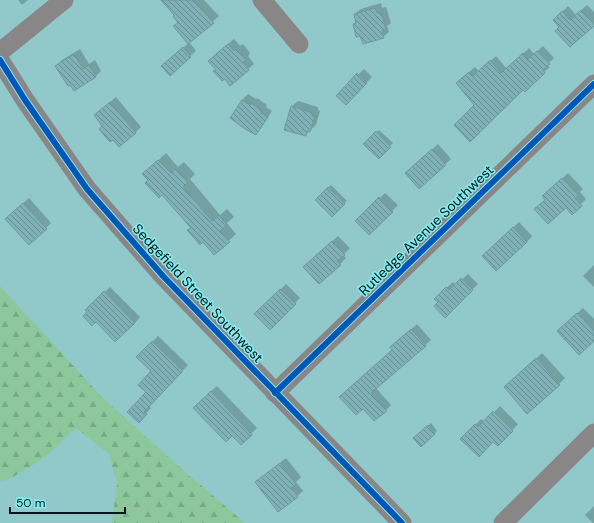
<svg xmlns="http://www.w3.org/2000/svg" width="594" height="523" font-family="'DM Sans',sans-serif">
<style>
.forest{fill:url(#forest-firs)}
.shadow{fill:#0003}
.building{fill:url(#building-back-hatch);stroke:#6e9aa0}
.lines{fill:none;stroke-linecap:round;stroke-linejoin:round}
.minor{stroke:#888686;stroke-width:19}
.cycleway-casing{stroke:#86ebef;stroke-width:8}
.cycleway{stroke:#0057b8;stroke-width:6}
.labels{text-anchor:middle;stroke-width:3;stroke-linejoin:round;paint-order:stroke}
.street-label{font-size:14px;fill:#021718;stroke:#86ebef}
</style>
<defs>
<pattern id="forest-firs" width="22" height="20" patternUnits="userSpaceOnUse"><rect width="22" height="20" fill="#8cc89b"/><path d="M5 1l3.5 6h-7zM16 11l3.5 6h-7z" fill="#77ab85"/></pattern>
<pattern id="building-back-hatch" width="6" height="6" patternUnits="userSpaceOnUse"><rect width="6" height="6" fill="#7fb1b7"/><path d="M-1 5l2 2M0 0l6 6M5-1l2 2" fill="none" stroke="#668f94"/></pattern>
</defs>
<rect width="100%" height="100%" fill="#91c8ca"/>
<!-- forest -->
<polygon class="forest" points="0,286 102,397 184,471 245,523 112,523 117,484 109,454 76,428 44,458 8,480 0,481"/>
<!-- shadow -->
<g class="shadow">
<polygon points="18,0 28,0 22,5"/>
<polygon points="162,0 204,0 219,16 189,42 196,51 190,56 168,60 189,43 175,15"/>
<polygon points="381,3 382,8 386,7 391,23 387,26 389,32 383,37 361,35 354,25 357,21 355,14 361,9"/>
<polygon points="587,5 594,12 594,24 560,27 560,14 568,6 576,15"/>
<polygon points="234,39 240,46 243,44 250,53 248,56 254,64 248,69 217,69 215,55"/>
<polygon points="543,46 554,58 547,65 550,67 544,72 523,89 475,105 462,78 475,67 479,71 496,56 507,69 529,48 534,54"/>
<polygon points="80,49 89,64 95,60 101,71 96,76 75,90 56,66 62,60"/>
<polygon points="364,69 372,77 346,104 337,96"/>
<polygon points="248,94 256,99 257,98 267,105 266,107 272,111 261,128 255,134 232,118 242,100"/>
<polygon points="116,97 141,127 135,133 103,126 101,110"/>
<polygon points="298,101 318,107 318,110 320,111 316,125 305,135 285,129 292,106"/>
<polygon points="379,130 393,143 379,158 365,144"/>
<polygon points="438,144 451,159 419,188 412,168"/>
<polygon points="166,153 178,167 184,162 195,174 190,179 220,215 227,209 234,217 227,223 236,234 214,254 149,180 151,167"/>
<polygon points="568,173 583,189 580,192 586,199 572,213 566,207 546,199 549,191"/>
<polygon points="331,185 347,201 332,215 317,200"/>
<polygon points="385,193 398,205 369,234 357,221"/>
<polygon points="29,198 51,223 46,228 12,213"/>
<polygon points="519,222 532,236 527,242 484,256"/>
<polygon points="338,236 350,248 343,255 346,258 340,264 310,261"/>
<polygon points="594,265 594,287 583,276"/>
<polygon points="468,274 478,284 445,316 439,302 441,293 453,282 456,285"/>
<polygon points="286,284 300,298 270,328 256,314"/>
<polygon points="110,287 140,317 135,323 89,312 87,310"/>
<polygon points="583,308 594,319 594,340 564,325"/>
<polygon points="417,324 431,340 376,388 391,405 386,410 363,407 397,342"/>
<polygon points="158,336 188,365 149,406 151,408 139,421 152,371 138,357"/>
<polygon points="542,353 565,378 559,384 511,382"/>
<polygon points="217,386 257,428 241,444 200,402"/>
<polygon points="500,406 518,424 498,445 494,441 461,439 481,419 485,422"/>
<polygon points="431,423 437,431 421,446 414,439"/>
<polygon points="286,458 301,477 296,482 303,491 297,496 256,482"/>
<polygon points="594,506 594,523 593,523 585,515"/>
</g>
<!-- building -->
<g class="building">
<polygon points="161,0 193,0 214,23 188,44 173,26 178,23 173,16 174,15"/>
<polygon points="375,8 377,13 381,12 386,30 382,31 384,38 363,44 360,36 356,37 353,24 356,23 354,14"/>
<polygon points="581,10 594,24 594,26 570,47 555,31 559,27 553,20 562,11 570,20"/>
<polygon points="228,44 234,51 236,49 246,60 243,62 249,70 230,86 225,79 222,81 213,71 216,70 208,61"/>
<polygon points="183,47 191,57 170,76 161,66"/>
<polygon points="537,51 550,64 543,70 545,73 525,92 523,90 470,142 454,125 474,105 456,83 469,72 473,76 490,60 501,73 523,53 528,59"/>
<polygon points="74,54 83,69 89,65 96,77 74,91 70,85 68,86 55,66"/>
<polygon points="357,73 367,83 346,105 336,96"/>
<polygon points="242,100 250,105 251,103 263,111 261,113 268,117 256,135 245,129 230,118"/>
<polygon points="110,102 136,133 119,147 113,140 110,142 99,129 102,126 94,115"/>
<polygon points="291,106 313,113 312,116 315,116 310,132 307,131 306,136 284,130"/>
<polygon points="376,131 391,147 379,159 363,144"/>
<polygon points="432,149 446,165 419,189 405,173"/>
<polygon points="158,160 171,173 176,168 188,182 183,187 212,221 219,215 227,225 220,231 230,242 214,255 203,242 200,245 187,230 191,228 162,195 159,198 145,183 148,180 142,174"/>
<polygon points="562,178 578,195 575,198 582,206 572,215 566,208 548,224 534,209 545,200 542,196"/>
<polygon points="328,187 345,204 332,217 315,200"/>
<polygon points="379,197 393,212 369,235 355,221"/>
<polygon points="23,203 47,229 29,245 5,219"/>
<polygon points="513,227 527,242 496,271 482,256"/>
<polygon points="332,241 345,255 337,261 341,265 319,284 303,267"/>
<polygon points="461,278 473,290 445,318 434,306 438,302 434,299 446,287 449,290"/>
<polygon points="280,289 296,304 270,330 254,314"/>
<polygon points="104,291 135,323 115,342 96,322 92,326 83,316 87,312 85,310"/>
<polygon points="577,313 594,331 594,341 579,355 557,331"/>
<polygon points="411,329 426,346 371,393 387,411 374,421 363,409 356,415 339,397 392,350 390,347"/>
<polygon points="152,341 183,371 144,412 147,414 139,423 127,412 146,392 138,385 151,371 136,357"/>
<polygon points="536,358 560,385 527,414 504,387"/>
<polygon points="211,391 252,435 241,445 232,436 226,442 193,408"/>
<polygon points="493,411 513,431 498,446 493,442 479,457 460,439 475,424 478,427"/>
<polygon points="428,425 435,434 421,447 413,438"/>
<polygon points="280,463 296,484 291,488 298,497 278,512 255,482"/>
</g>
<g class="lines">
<!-- minor -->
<g class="minor">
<polyline points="262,0 299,44"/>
<polyline points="0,52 64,0"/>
<polyline points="0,60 25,100 87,189 163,276 402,523"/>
<polyline points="275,393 594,84"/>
<polyline points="503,523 594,433"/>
</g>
<defs>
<g id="cycleway">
<polyline points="0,60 25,100 87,189 163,276 402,523"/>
<polyline points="275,393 594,84"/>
</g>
</defs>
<!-- cycleway casing -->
<use href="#cycleway" class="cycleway-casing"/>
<!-- cycleway -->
<use href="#cycleway" class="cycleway"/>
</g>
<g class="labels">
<!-- street labels -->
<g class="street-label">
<text transform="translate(426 230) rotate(-44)" y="5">Rutledge Avenue Southwest</text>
<text transform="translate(198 293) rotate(47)" y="5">Sedgefield Street Southwest</text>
</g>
</g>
<!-- scale -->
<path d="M10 507v6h115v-6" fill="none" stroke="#021718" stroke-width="2"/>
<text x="16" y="507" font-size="12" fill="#021718" stroke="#86ebef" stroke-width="3" paint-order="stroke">50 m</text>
</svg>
